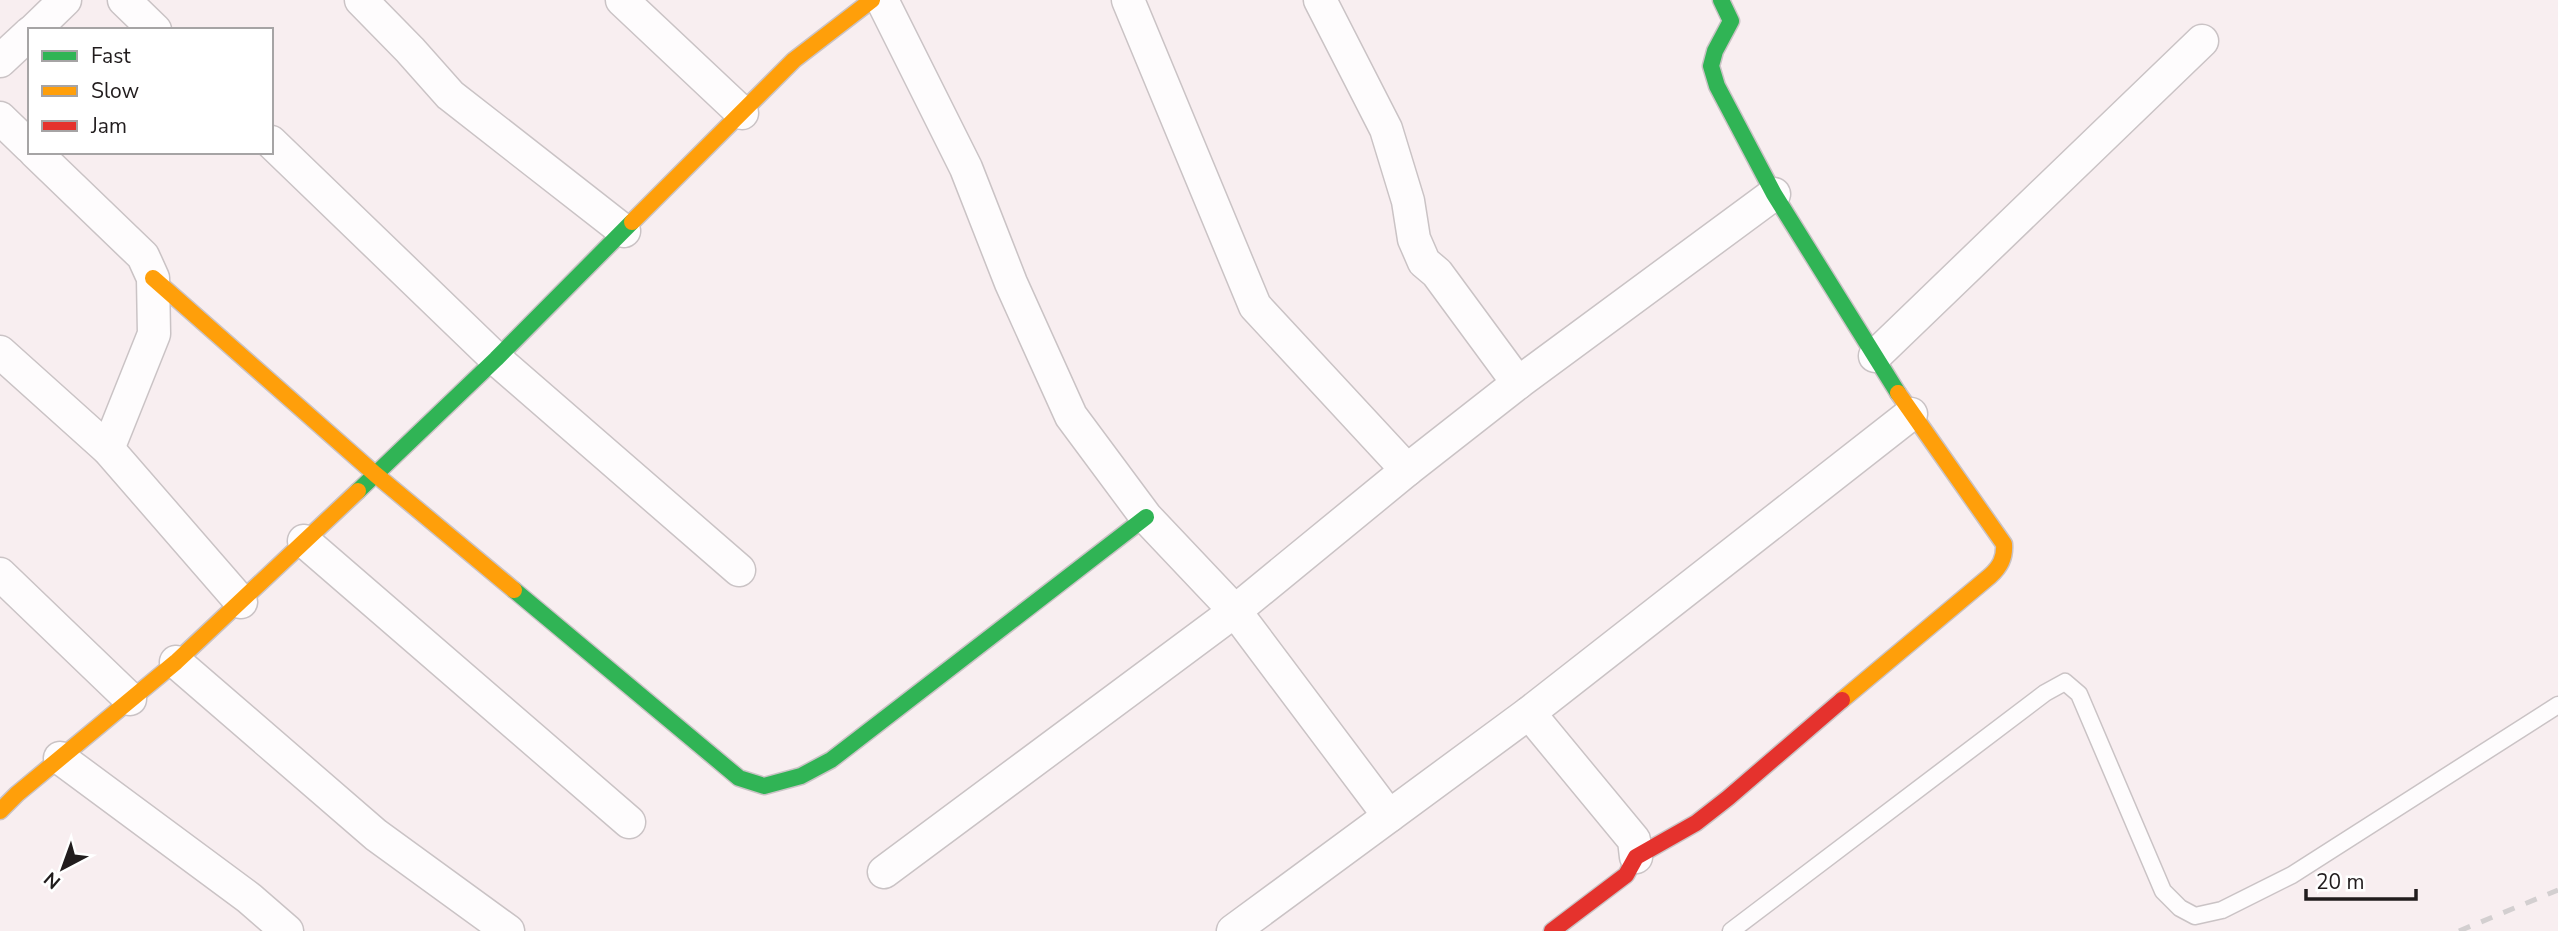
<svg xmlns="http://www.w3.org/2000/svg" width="2558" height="931" font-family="'Nunito Sans',sans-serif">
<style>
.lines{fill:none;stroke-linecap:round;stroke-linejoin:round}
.lane-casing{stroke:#cac3c5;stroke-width:19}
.street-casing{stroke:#cac3c5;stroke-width:35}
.fast-casing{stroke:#cac3c5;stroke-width:19}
.slow-casing{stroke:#cac3c5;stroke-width:19}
.jam-casing{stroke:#cac3c5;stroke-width:19}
.lane{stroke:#fefcfd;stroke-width:16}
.street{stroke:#fefcfd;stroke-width:32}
.fast{stroke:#30b455;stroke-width:16}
.slow{stroke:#ff9f0a;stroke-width:16}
.jam{stroke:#e5322d;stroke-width:16}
.rail{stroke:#d3cfd0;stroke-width:5;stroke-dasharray:12 12;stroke-linecap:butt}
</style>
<rect width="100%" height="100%" fill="#f8eef0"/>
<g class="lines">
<defs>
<polyline id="lane" points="1731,931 2045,693 2065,682 2079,694 2163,891 2180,908 2195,916 2222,910 2292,875 2558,705"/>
<g id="street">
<polyline points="124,0 155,30"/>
<polyline points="361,0 410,50 450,95 624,231"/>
<polyline points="622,0 742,113"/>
<polyline points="882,0 966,168 1011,283 1071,416 1146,517 1235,611 1389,816"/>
<polyline points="1128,0 1255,306 1407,470"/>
<polyline points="1320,0 1386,129 1408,201 1414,239 1424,262 1437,273 1518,383"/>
<polyline points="34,30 65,0"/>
<polyline points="0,61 30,33"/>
<polyline points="0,118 30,147"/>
<polyline points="271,142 496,359 739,570"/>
<polyline points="35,152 143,256 153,278 154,334 108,449"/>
<polyline points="0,352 108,449 241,602"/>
<polyline points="1875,356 2202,41"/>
<polyline points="304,541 629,822"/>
<polyline points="0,574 130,699"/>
<polyline points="176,662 376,835 508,931"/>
<polyline points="1529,713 1634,840 1636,857"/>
<polyline points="60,758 249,898 287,931"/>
<polyline points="884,872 1235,611 1407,470 1518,383 1774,194"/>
<polyline points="1233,931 1529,713 1911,414"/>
</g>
<g id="fast">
<polyline points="1721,0 1731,21 1715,51 1711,66 1717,86 1774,194 1898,393"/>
<polyline points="358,491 496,359 632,222"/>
<polyline points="514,590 739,778 764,786 801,776 831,760 1146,517"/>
</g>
<g id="slow">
<polyline points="632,222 794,60 872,0"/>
<polyline points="153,278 375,474 514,590"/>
<path d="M1842 700 1990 576C2000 567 2005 558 2004 544L1898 393"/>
<polyline points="0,811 17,794 176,662 358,491"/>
</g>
<polyline id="jam" points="1552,931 1626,875 1636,857 1696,823 1728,798 1842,700"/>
</defs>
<!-- lane casing -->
<use href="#lane" class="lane-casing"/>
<!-- street casing -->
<use href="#street" class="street-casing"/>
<!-- fast casing -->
<use href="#fast" class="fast-casing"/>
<!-- slow casing -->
<use href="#slow" class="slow-casing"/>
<!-- jam casing -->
<use href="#jam" class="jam-casing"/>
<!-- lane -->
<use href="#lane" class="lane"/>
<!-- street -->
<use href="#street" class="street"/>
<!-- fast -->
<use href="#fast" class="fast"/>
<!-- slow -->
<use href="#slow" class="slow"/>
<!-- jam -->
<use href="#jam" class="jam"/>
<!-- rail -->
<polyline class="rail" points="2459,931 2558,890"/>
</g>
<!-- legend -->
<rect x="28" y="28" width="245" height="126" fill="#ffffff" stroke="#a6a4a5" stroke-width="2"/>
<rect x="42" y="51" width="35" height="10" fill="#30b455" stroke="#a6a4a5" stroke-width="2"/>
<text x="91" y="63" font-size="21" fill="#211c1d">Fast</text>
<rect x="42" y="86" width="35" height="10" fill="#ff9f0a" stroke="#a6a4a5" stroke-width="2"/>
<text x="91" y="98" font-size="21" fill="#211c1d">Slow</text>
<rect x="42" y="121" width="35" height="10" fill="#e5322d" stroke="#a6a4a5" stroke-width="2"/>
<text x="91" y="133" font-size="21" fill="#211c1d">Jam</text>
<!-- north arrow -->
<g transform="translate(63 868) rotate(221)" stroke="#ffffff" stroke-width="5" paint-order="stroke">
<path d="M0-5L12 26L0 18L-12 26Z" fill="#211c1d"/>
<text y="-10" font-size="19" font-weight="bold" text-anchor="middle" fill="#211c1d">N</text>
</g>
<!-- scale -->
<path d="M2306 889v10h110v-10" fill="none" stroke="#211c1d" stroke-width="3.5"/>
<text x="2316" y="889" font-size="21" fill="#211c1d" stroke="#ffffff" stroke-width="5" paint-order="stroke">20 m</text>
</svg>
